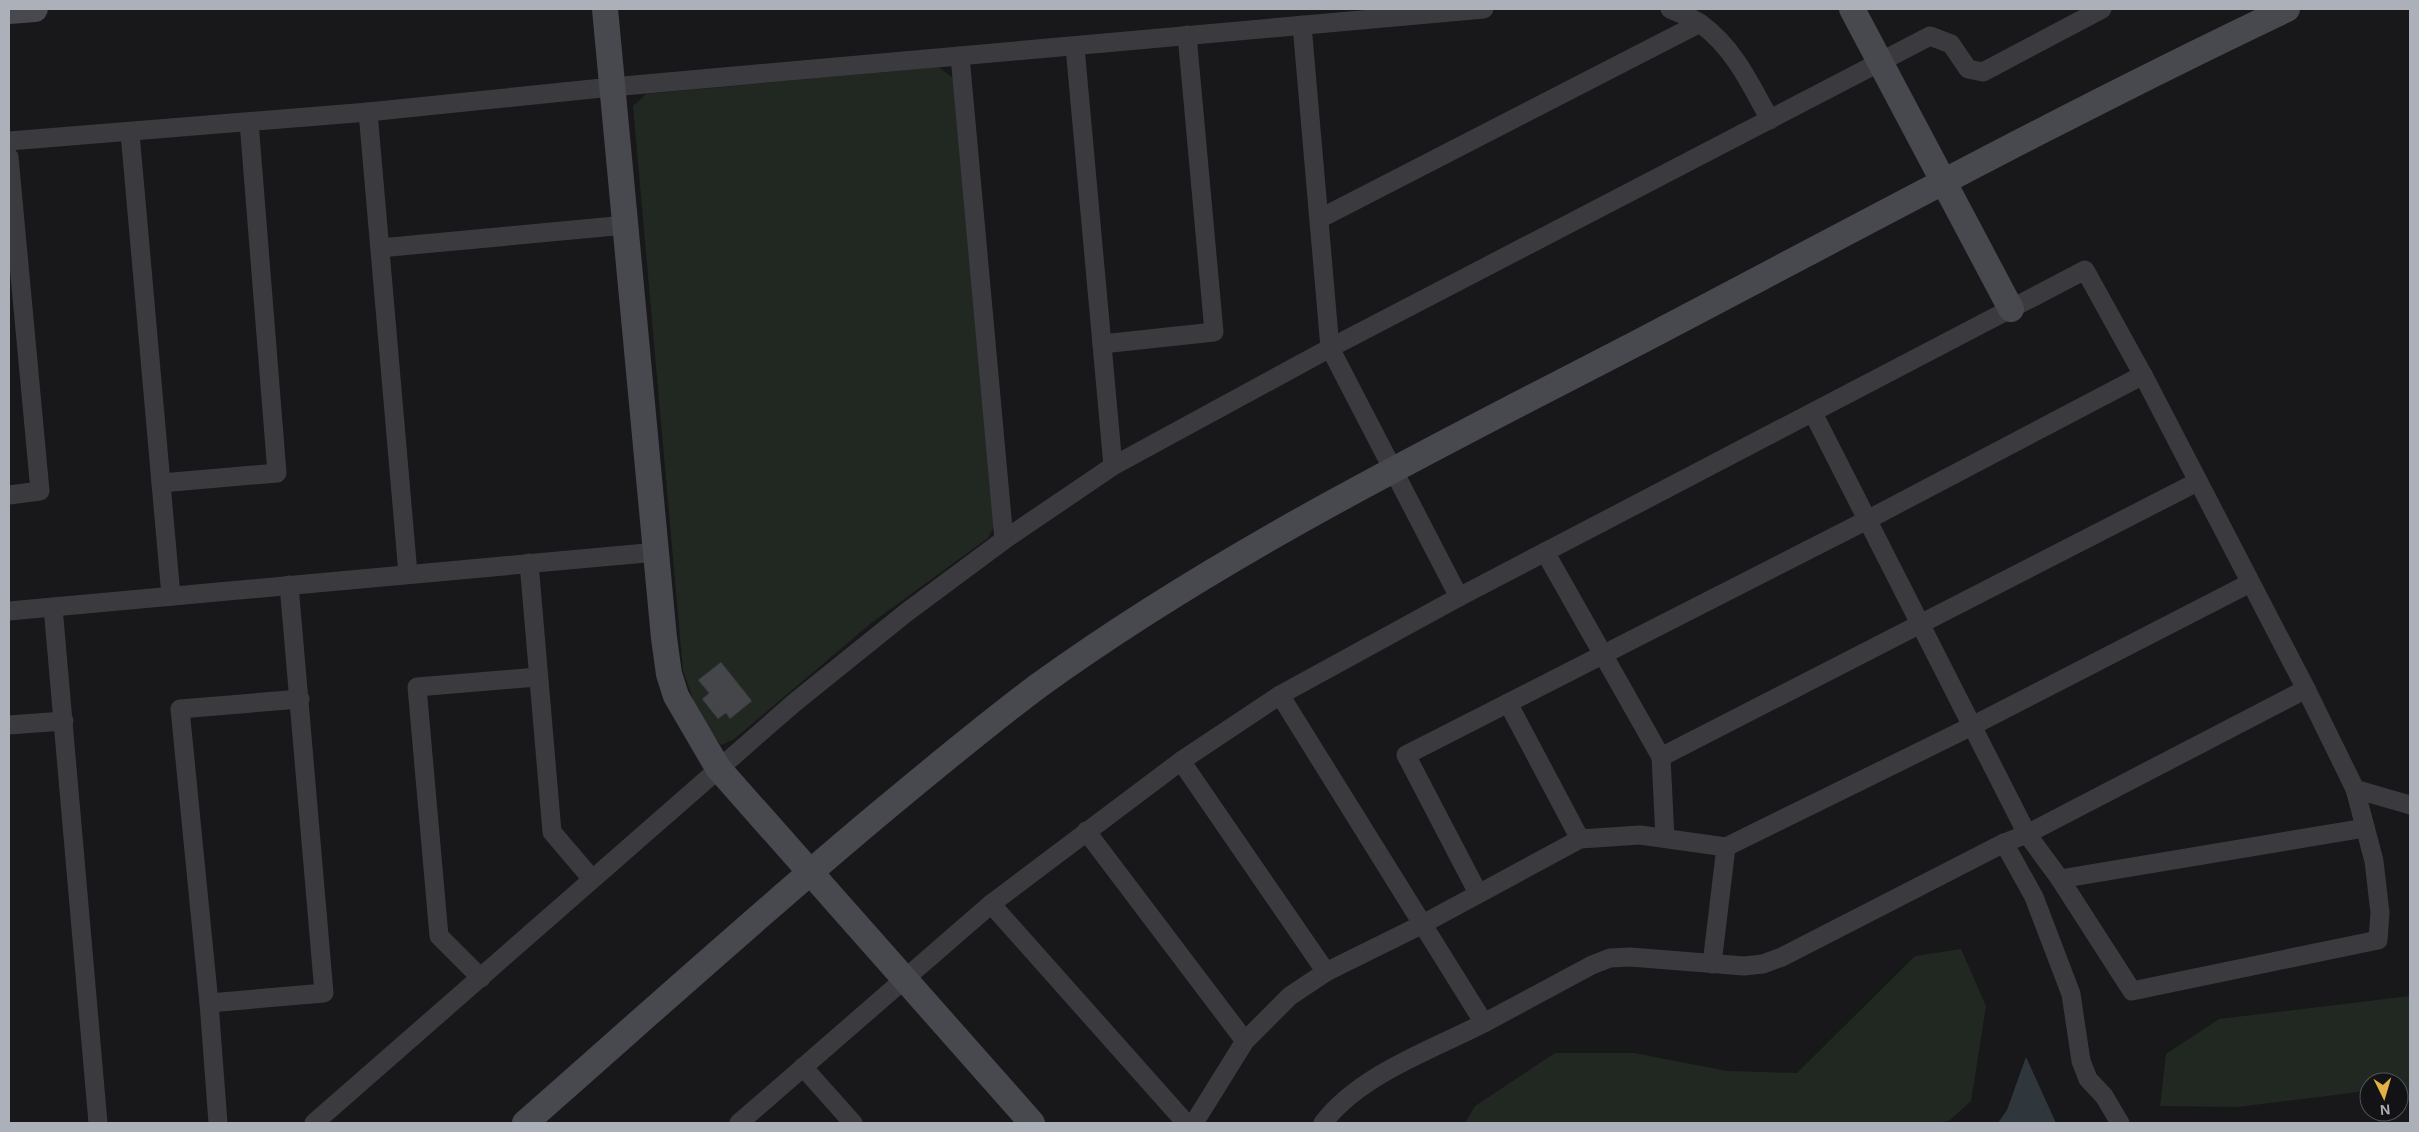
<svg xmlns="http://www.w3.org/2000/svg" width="2419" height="1132" font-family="Helvetica,sans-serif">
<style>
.green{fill:#202821}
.water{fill:#2f373d}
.building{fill:#45464a;stroke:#323236}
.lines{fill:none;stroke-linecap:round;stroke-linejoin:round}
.street{stroke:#3a3a3f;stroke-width:19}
.secondary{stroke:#48494f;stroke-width:26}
</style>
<rect width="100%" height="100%" fill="#18181a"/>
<!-- green -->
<g class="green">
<polygon points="939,67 953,78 995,524 988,538 870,624 733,740 721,745 699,716 683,671 633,106 646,94"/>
<polygon points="1961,949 1986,1006 1971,1101 1949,1121 1933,1123 1465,1123 1475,1106 1555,1053 1634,1053 1727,1071 1797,1073 1915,956"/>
<polygon points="2410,996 2410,1101 2399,1099 2399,1082 2369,1082 2369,1093 2359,1092 2237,1107 2160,1106 2166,1054 2219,1019"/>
</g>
<!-- water -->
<polygon class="water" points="2026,1057 2056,1123 1998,1123 2007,1110"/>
<!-- building -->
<polygon class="building" points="721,662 752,701 730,719 726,713 718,719 702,699 709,693 698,680"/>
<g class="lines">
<!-- street -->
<g class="street">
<path d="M1670 9C1680 14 1692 17 1701 24 1734 48 1751 85 1770 120"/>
<polyline points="1302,25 1330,348 1459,597"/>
<polyline points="1075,47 1113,466"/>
<polyline points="960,56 1004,540"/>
<polyline points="368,112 408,574"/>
<polyline points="130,133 171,596"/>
<polyline points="9,141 368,112 612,87 1484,9"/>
<polyline points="9,157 40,491 9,495"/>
<polyline points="1321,218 1700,23"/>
<polyline points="380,248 626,225"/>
<polyline points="1102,344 1214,332 1187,35"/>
<polyline points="161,483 277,473 249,122"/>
<polyline points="1545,552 1661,757 1665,838"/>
<polyline points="529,563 552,832 592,879"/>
<polyline points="53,607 98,1123"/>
<polyline points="9,611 657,552"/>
<polyline points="1280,695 1484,1023"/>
<polyline points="1508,703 1580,839"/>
<polyline points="9,725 64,721"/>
<polyline points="1661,757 2197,482"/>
<polyline points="1181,761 1326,972"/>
<polyline points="2355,789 2410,805"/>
<polyline points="1086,831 1245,1041"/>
<polyline points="2004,843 2034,897 2071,994 2081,1061 2088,1079 2104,1096 2120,1123"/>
<polyline points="2060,879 2365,828"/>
<polyline points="1478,893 1406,755 1867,520 2143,375"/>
<polyline points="991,904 1186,1123"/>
<polyline points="1712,964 1726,847"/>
<polyline points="481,978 439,936 417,687 537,677"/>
<polyline points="209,1003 324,993 289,585"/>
<polyline points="803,1067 853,1123"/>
<polyline points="218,1123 209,1003 180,709 300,699"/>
<polyline points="314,1123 794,703 907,612 1004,540 1113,466 1330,348 1930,36 1951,44 1968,69 1983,72 2102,9"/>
<polyline points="739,1123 991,904 1181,761 1280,695 1459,597 2085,270 2143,375 2306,689 2355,789 2374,861 2380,913 2378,940 2132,991 2060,879 2027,834 1813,413"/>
<polyline points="1194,1123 1245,1041 1290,996 1326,972 1421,925 1580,839 1640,835 1726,847 1972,726 2250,583"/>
<path d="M1323 1123C1359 1075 1431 1050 1484 1023 1520 1004 1556 984 1592 965L1610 958 1630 957 1744 966 1763 964 1782 957 2004 843 2027 834 2306 689"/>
</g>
<!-- secondary -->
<g class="secondary">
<polyline points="605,9 664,638 669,674 676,696 718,768 1032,1123"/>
<polyline points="1852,9 2011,309"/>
<polyline points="9,11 35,9"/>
<path d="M525 1123C641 1021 756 917 874 818 928 773 982 728 1038 686 1226 550 1435 448 1641 341 1855 229 2068 113 2287 9"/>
</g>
</g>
<!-- border -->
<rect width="2419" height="1132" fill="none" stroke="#abb0b9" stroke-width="20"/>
<!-- north arrow -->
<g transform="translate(2384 1097) rotate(175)"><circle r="24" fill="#131315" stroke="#505257"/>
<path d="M0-4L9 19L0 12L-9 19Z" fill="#e5b045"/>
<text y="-8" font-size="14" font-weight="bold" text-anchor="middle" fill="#abb0b9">N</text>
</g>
</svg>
